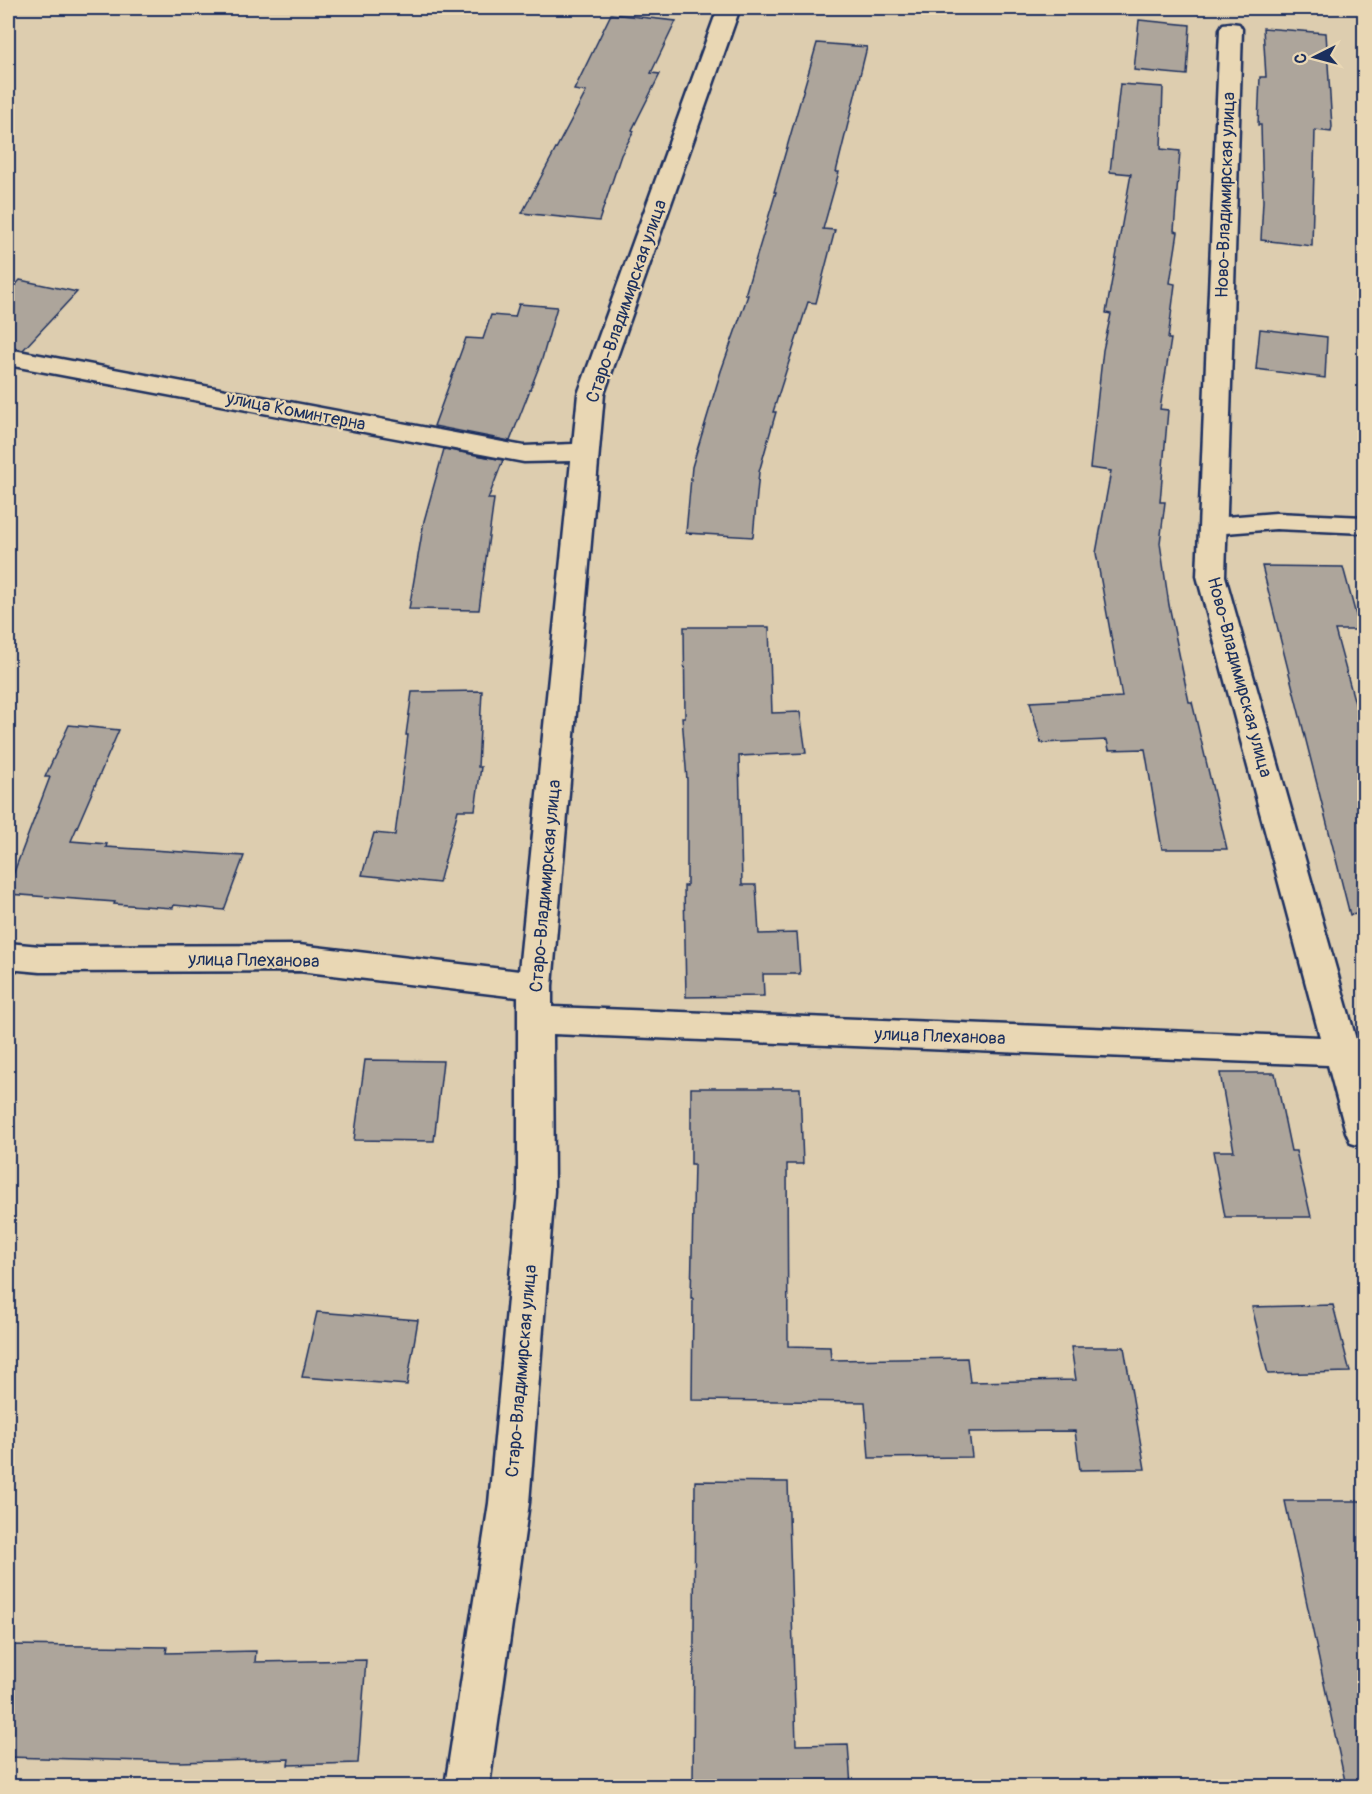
<svg xmlns="http://www.w3.org/2000/svg" width="1372" height="1794" font-family="Pangolin,sans-serif">
<style>
.building{fill:#ada59b;stroke:#1b2f5e;stroke-width:1.5}
.lines{fill:none;stroke-linecap:round;stroke-linejoin:round}
.lane-casing{stroke:#1b2f5e;stroke-width:5}
.street-casing{stroke:#1b2f5e;stroke-width:5}
.lane{fill:#e9d7b4;fill-rule:evenodd}
.street{fill:#e9d7b4;fill-rule:evenodd}
.labels{text-anchor:middle;stroke-width:4.5;stroke-linejoin:round;paint-order:stroke}
.street-label{font-size:18px;fill:#1b2f5e;stroke:#e9d7b4}
</style>
<rect width="100%" height="100%" fill="#ddcdaf"/>
<filter id="ink" filterUnits="userSpaceOnUse"><feTurbulence type="fractalNoise" baseFrequency=".0167" numOctaves="2"/><feDisplacementMap in="SourceGraphic" scale="12" xChannelSelector="R" yChannelSelector="G"/><feConvolveMatrix kernelMatrix="1 2 1 2 8 2 1 2 1" color-interpolation-filters="sRGB"/></filter>
<g filter="url(#ink)">
<!-- building -->
<g class="building">
<polygon points="611,14 676,21 651,73 660,74 632,130 634,131 621,155 599,221 522,213 586,92 574,90"/>
<polygon points="1139,20 1190,25 1187,75 1134,70"/>
<polygon points="1263,28 1326,33 1332,127 1331,132 1315,130 1312,246 1261,240 1263,201 1261,125 1258,125 1260,77 1266,77"/>
<polygon points="817,43 867,47 836,172 839,172 823,229 835,230 816,303 808,302 773,412 776,412 759,472 753,537 686,533 692,467 721,371 748,295 745,295 776,192 774,192"/>
<polygon points="1120,84 1163,87 1161,149 1180,151 1174,231 1178,232 1170,283 1175,284 1168,339 1171,339 1160,409 1168,410 1160,502 1165,502 1160,543 1169,605 1189,702 1192,702 1227,849 1162,849 1145,749 1109,750 1107,740 1041,743 1030,702 1122,697 1096,553 1111,471 1090,468 1103,350 1111,314 1106,313 1131,174 1110,172"/>
<polygon points="20,280 77,292 23,350 8,347 8,293"/>
<polygon points="519,304 557,307 542,359 510,441 434,426 466,338 483,339 491,315 515,317"/>
<polygon points="1260,329 1327,337 1325,378 1256,369"/>
<polygon points="444,449 503,460 488,499 494,499 479,610 409,609 424,521"/>
<polygon points="1262,566 1343,567 1360,630 1335,630 1365,740 1365,913 1350,915"/>
<polygon points="684,627 769,627 772,713 800,712 806,753 739,756 742,885 756,885 759,934 797,933 800,974 763,974 764,996 686,997 684,886 687,886 687,780 682,717 685,717"/>
<polygon points="482,691 478,767 481,767 475,810 458,810 439,883 362,875 374,833 395,835 408,735 406,735 412,692"/>
<polygon points="69,725 119,730 71,841 107,844 106,847 244,856 224,910 174,905 173,908 114,904 115,902 8,894 8,888 50,777 45,777"/>
<polygon points="365,1060 443,1061 434,1141 354,1140"/>
<polygon points="1220,1073 1275,1073 1291,1151 1296,1151 1311,1217 1225,1217 1213,1151 1234,1151"/>
<polygon points="691,1088 800,1088 803,1164 787,1164 788,1346 830,1347 831,1360 967,1358 970,1382 1076,1380 1071,1347 1124,1347 1145,1469 1080,1470 1075,1431 969,1432 972,1457 869,1458 865,1402 692,1400 693,1298 691,1298 694,1164 691,1164"/>
<polygon points="1333,1305 1350,1372 1268,1374 1252,1307"/>
<polygon points="317,1312 418,1320 407,1385 302,1377"/>
<polygon points="695,1481 788,1482 796,1745 848,1744 851,1786 693,1786"/>
<polygon points="1285,1501 1365,1501 1365,1786 1346,1786"/>
<polygon points="8,1645 167,1647 166,1653 256,1651 255,1662 366,1660 358,1763 288,1765 289,1759 179,1762 8,1757"/>
</g>
<g class="lines">
<defs>
<polygon id="lane" points="1276,513 1364,517 1364,533 1276,529 1213,534 1204,532 1201,526 1204,520 1213,518"/>
<path id="street" d="M718 8H740L604 394 552 986V1007L1320 1037 1197 576 1220 29 1223 24 1231 23 1239 24 1242 29 1225 576 1357 1043C1371 1071 1364 1115 1364 1147L1351 1143 1346 1132 1328 1065 553 1034 554 1191 529 1503 489 1786H445L489 1503 518 1191V997L299 971 40 972 8 969V943L40 946 299 945 519 971 571 461 524 462 8 365V349L524 446 573 444 578 394Z"/>
</defs>
<!-- lane casing -->
<use href="#lane" class="lane-casing"/>
<!-- street casing -->
<use href="#street" class="street-casing"/>
<!-- lane -->
<use href="#lane" class="lane"/>
<!-- street -->
<use href="#street" class="street"/>
</g>
</g>
<g class="labels">
<!-- street labels -->
<g class="street-label">
<text transform="translate(1225 195) rotate(-88)" y="6">Ново-Владимирская улица</text>
<text transform="translate(626 301) rotate(-71)" y="6">Старо-Владимирская улица</text>
<text transform="translate(296 411) rotate(11)" y="6">улица Коминтерна</text>
<text transform="translate(1240 677) rotate(75)" y="6">Ново-Владимирская улица</text>
<text transform="translate(545 886) rotate(-85)" y="6">Старо-Владимирская улица</text>
<text transform="translate(254 960) rotate(1)" y="6">улица Плеханова</text>
<text transform="translate(940 1036) rotate(2)" y="6">улица Плеханова</text>
<text transform="translate(521 1371) rotate(-85)" y="6">Старо-Владимирская улица</text>
</g>
</g>
<!-- margin -->
<rect width="1372" height="1794" fill="none" stroke="#e9d7b4" stroke-width="30"/>
<rect x="15" y="15" width="1342" height="1764" fill="none" stroke="#1b2f5e" stroke-width="2" filter="url(#ink)"/>
<!-- north arrow -->
<g transform="translate(1315 57) rotate(264)" stroke="#e9d7b4" stroke-width="4.5" paint-order="stroke">
<path d="M0-4.5L10 22L0 15L-10 22Z" fill="#1b2f5e"/>
<text y="-9" font-size="16" font-weight="bold" text-anchor="middle" fill="#1b2f5e">С</text>
</g>
</svg>
